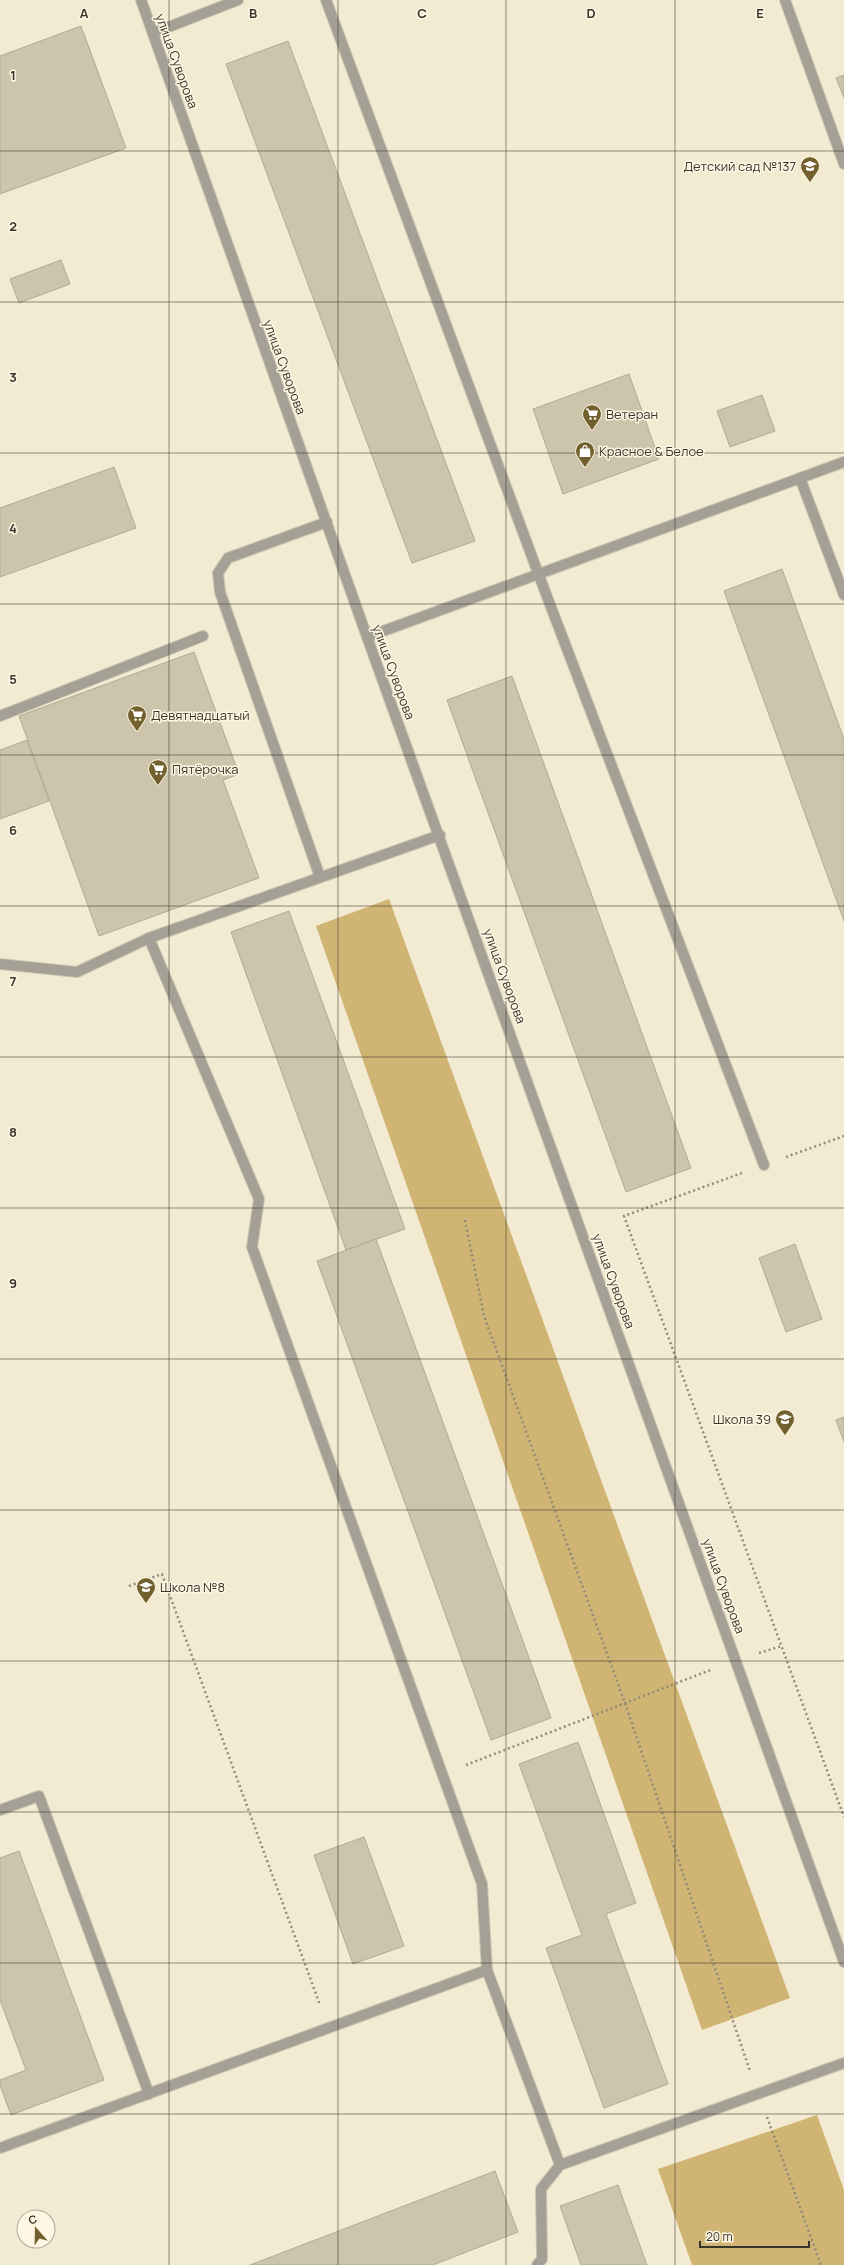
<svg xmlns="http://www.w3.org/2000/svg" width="844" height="2265" font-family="Manrope,sans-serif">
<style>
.green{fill:#cfb473}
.building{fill:#cdc4ac;stroke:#b3aa93}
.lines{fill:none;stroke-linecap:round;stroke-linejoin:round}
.minor-casing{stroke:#cdc6b0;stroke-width:12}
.path{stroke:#908b7a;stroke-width:2.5;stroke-dasharray:2 3;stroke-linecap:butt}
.minor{stroke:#a4a096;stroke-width:10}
.grid{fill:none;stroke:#37342a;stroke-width:1;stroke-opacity:0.55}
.labels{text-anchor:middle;stroke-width:3;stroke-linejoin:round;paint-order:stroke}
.street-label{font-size:13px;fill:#37342a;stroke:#fff7e4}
.poi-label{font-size:13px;fill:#37342a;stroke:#fff7e4;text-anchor:start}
.grid-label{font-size:13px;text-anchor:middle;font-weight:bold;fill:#37342a;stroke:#fff7e4;stroke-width:3;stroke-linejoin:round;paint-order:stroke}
</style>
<rect width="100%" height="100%" fill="#f3ead2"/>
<!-- green -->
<g class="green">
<polygon points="389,899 790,1998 702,2030 316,926"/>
<polygon points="817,2115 844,2190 844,2265 692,2265 658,2169"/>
</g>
<!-- building -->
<g class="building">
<polygon points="81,26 126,148 0,194 0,56"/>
<polygon points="288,41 475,541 412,563 226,64"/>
<polygon points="844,75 844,98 836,78"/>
<polygon points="61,260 70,284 19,303 10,279"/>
<polygon points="629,374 659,459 563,494 533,409"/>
<polygon points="762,395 775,431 730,447 717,411"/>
<polygon points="114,467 136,528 0,577 0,508"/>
<polygon points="782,569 844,739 844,921 724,591"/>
<polygon points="194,652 239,774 223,780 259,878 99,936 19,716"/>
<polygon points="512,676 691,1168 626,1192 447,700"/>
<polygon points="27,740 49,801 0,819 0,750"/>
<polygon points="289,911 405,1229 346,1250 231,932"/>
<polygon points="376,1239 551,1718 491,1740 317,1261"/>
<polygon points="795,1244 822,1319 786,1332 759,1258"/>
<polygon points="844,1417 844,1442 836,1420"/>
<polygon points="578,1742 636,1903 606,1914 668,2084 604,2108 546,1948 582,1935 519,1764"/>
<polygon points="364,1837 404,1946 353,1964 314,1855"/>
<polygon points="19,1851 104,2080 11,2115 0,2085 0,2080 26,2070 0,2000 0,1858"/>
<polygon points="495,2171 518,2232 433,2265 250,2265"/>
<polygon points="618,2185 647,2265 581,2265 560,2206"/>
</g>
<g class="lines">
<defs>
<g id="minor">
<polyline points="141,0 367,637 844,1962"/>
<polyline points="326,0 538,573 764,1165"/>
<polyline points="785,0 844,164"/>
<polyline points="153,33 238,0"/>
<polyline points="800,478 844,595"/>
<polyline points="367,637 844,462"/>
<polyline points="0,716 203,636"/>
<polyline points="320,877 220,592 218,573 228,558 327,522"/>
<polyline points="149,938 259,1199 252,1247 482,1884 487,1970 560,2165"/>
<polyline points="0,964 77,972 149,938 440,835"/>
<polyline points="0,1810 39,1796 149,2094"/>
<polyline points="0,2148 487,1970"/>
<polyline points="537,2265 542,2259 541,2189 560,2165 844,2063"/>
</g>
</defs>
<!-- minor casing -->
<use href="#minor" class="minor-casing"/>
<!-- path -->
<g class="path">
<polyline points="786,1157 844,1136"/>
<polyline points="742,1173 624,1216 844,1817"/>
<polyline points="465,1220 484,1316 625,1703 750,2071"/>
<polyline points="129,1586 162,1574 320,2005"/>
<polyline points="759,1653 782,1646"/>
<polyline points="466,1765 713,1669"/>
<polyline points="767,2117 821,2265"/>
</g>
<!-- minor -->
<use href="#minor" class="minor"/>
</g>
<!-- grid -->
<path class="grid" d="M169 0V2265M338 0V2265M506 0V2265M675 0V2265M0 151H844M0 302H844M0 453H844M0 604H844M0 755H844M0 906H844M0 1057H844M0 1208H844M0 1359H844M0 1510H844M0 1661H844M0 1812H844M0 1963H844M0 2114H844"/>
<!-- icons -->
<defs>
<symbol id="school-pin" viewBox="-11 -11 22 30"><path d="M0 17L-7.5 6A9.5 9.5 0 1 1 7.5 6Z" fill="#73602f" stroke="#fff7e4"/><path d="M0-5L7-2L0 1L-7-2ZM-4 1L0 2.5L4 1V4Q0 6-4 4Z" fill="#fff"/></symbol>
<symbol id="supermarket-pin" viewBox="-11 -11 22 30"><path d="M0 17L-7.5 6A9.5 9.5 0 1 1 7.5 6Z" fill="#73602f" stroke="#fff7e4"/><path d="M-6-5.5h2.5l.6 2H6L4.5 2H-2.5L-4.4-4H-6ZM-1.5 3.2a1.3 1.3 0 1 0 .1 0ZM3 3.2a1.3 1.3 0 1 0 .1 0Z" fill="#fff"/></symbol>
<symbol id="shop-pin" viewBox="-11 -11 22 30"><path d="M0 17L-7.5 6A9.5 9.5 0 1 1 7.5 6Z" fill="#73602f" stroke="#fff7e4"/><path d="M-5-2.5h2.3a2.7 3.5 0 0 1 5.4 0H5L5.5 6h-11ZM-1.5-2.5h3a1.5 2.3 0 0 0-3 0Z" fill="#fff"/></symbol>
</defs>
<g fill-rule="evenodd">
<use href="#school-pin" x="799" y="155" width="22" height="30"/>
<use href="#supermarket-pin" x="581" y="403" width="22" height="30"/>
<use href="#shop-pin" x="574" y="440" width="22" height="30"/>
<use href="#supermarket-pin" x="126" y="704" width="22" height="30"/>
<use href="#supermarket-pin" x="147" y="758" width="22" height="30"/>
<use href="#school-pin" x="774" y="1408" width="22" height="30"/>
<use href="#school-pin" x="135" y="1576" width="22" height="30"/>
</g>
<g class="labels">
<!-- street labels -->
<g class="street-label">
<text transform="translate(177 61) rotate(70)" y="5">улица Суворова</text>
<text transform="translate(285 367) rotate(70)" y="5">улица Суворова</text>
<text transform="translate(394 672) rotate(70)" y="5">улица Суворова</text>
<text transform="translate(505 976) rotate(70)" y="5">улица Суворова</text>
<text transform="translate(614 1281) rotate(70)" y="5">улица Суворова</text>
<text transform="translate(724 1586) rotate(70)" y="5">улица Суворова</text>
</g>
<!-- poi labels -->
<g class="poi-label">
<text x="796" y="171" text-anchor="end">Детский сад №137</text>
<text x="606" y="419">Ветеран</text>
<text x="599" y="456">Красное &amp; Белое</text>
<text x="151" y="720">Девятнадцатый</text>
<text x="172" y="774">Пятёрочка</text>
<text x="771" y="1424" text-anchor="end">Школа 39</text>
<text x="160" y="1592">Школа №8</text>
</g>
</g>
<g class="grid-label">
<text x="84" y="18">A</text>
<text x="253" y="18">B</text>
<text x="422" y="18">C</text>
<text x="591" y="18">D</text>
<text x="760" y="18">E</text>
<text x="13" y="80">1</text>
<text x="13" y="231">2</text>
<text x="13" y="382">3</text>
<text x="13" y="533">4</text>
<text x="13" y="684">5</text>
<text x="13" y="835">6</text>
<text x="13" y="986">7</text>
<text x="13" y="1137">8</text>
<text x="13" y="1288">9</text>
</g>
<!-- north arrow -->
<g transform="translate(36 2229) rotate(340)"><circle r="19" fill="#fff7e4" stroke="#afa99a"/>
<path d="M0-3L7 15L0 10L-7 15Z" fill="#73602f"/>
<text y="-6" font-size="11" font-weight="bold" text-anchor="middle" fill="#37342a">С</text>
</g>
<!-- scale -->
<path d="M700 2241v6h109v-6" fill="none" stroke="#37342a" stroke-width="2"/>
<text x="706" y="2241" font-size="12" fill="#37342a" stroke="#fff7e4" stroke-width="3" paint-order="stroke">20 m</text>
</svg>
